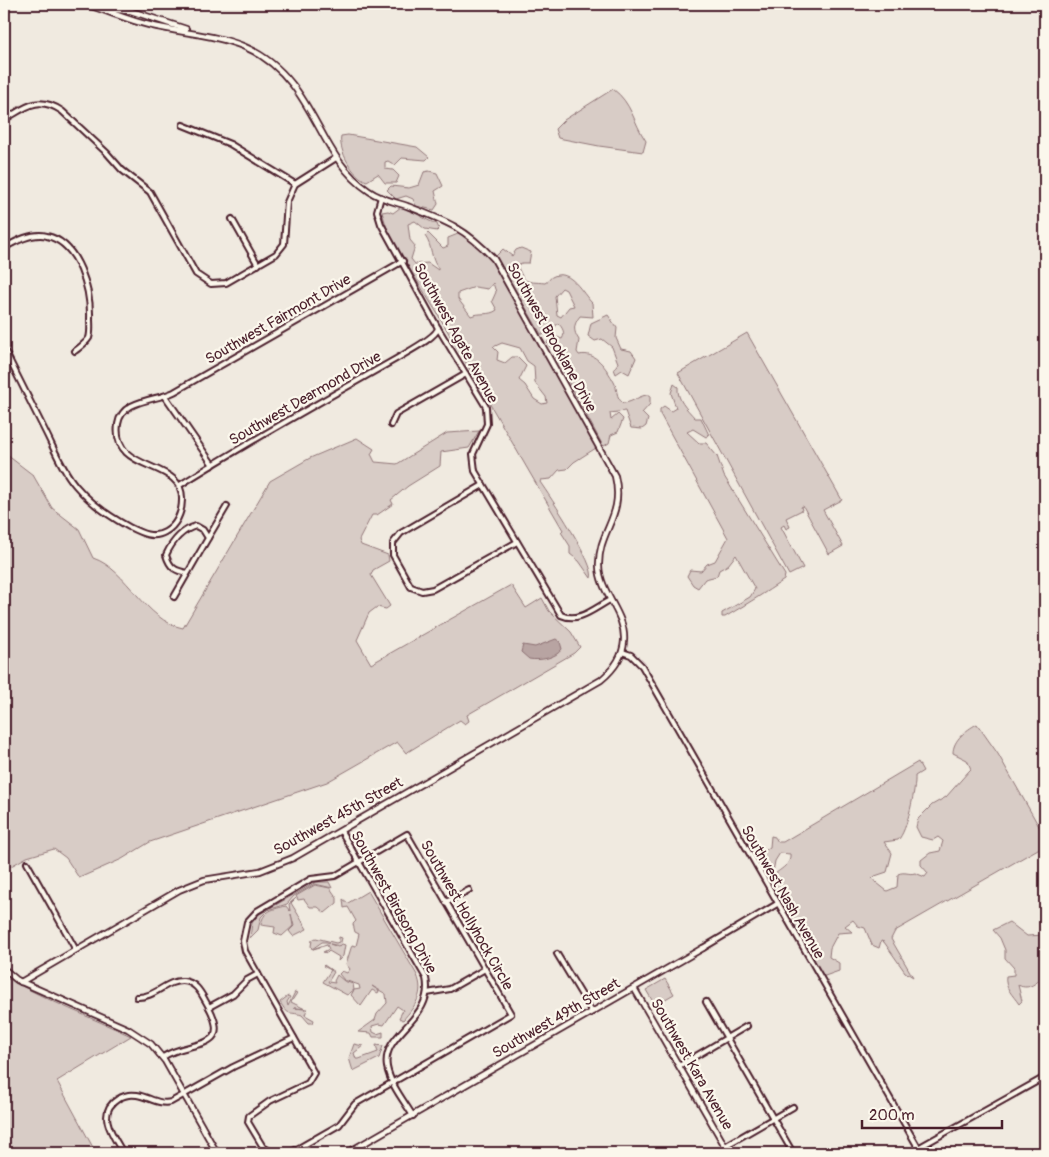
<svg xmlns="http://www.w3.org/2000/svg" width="1049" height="1157" font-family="Pangolin,sans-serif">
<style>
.green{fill:#d8ccc6;stroke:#917678;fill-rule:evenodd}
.water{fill:#b8a4a2;stroke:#8c6f72}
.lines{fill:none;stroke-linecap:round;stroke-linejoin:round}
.minor-casing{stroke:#4a1f2b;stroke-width:8}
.tertiary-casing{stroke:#4a1f2b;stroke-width:8}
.minor{stroke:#fbf7ec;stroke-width:4}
.tertiary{stroke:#fbf7ec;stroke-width:4.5}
.labels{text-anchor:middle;stroke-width:4.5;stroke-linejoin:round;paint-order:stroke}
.street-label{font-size:15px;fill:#4a1f2b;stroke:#fbf7ec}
</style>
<rect width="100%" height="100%" fill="#f0eae0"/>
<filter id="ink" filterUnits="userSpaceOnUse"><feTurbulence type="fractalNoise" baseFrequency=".02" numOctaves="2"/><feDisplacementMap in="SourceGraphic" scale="10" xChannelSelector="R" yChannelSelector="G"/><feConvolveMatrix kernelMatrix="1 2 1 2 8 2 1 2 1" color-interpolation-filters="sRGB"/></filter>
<g filter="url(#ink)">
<!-- green -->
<g class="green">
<path d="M613 89C632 103 633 122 646 141L643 152 599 146 558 138 555 129 564 120Z"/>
<path d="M348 135 417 147 429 157 426 160 402 158 395 165 388 161 385 162V169L393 170 399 176 396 183H385L378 174 367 181C353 177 338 150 341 136Z"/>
<polygon points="429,171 437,173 443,186 435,191 438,204 434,210 416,206 413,199 406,196 396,199 387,190 391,186 409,188 419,185 424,172"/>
<path d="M401 207C415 211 424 220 437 224L439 229 437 231 425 229 415 221 408 224 410 240 415 246 411 259 415 264 428 263 438 270V268C430 258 433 247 425 236L428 233 443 248 448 246V238L458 234V232L467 236 489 257 595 442 596 448 574 462 567 469 559 470 551 479 541 480 540 482C549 495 597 566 591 578L579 561 570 554V546L561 532 563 530 437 313 389 235 382 212 388 211 393 213ZM493 283 496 292 492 301 497 310C489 316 480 312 471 316L458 299V293L475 287 488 289ZM502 343 520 348 527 361 534 366 535 383 546 397 547 403 542 404 534 399 525 385 519 380 526 366 517 357H512L505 363 497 360 498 352 493 347Z"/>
<path d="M521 248 531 252 529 263H522L517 265C525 285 526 281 545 283 548 282 550 277 554 276 571 269 582 293 592 303L593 317 580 316C573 325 573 331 579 340L577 352 579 355C596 351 606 368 614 382 618 389 615 397 623 403 633 403 640 394 650 395V404L642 413 648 419 646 426 642 429 631 428 625 411 610 413 611 420 618 414 623 419 618 432 611 435 609 443 604 446 602 444 554 355 560 351 557 346 553 349 547 343 552 335 562 339C566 333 562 327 558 323L549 335 541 334 496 256 503 249 512 256 516 250ZM562 288 566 290 574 306 569 307 561 317 557 315 555 296Z"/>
<polygon points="608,315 617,328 616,338 621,349 631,351 636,358 629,374 622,370 616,374 614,369 618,363 612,347 602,339 595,341 588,336 591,323"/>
<polygon points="747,333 842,500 823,510 843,546 829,554 803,506 801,507 802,510 786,518 790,527 786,529 784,525 781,527 803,568 789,575 678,373"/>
<path d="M674 384 678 387C677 400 686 408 695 418H701L709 435 706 437 693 429 687 432 699 443H706L717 456 724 476 785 575 784 580C765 593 745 605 725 617H722V613L750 597 755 589 736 555 728 565 719 570 717 576 705 579 698 588 693 585 687 576 690 570 701 571 707 564 715 561 728 538 660 414V409L664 406 671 411 676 408 671 393Z"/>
<path d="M479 431 469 448 441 452 440 466 408 486 391 500 393 504 377 515H372L359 540 361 545 388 555 389 561 373 570 371 575 390 606 386 609 377 607 369 613 357 640 371 664 511 585 526 608 542 598 549 611 571 632 580 647 574 653 467 715 469 721 465 724 460 720 406 753 397 742 327 782 150 842 122 859 79 878 66 858 54 849 27 857 4 870V441L7 455 33 475 52 508 79 529 93 558C127 569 145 621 183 628L270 481 310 458 357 438 374 449 371 454 375 462 397 464 447 433Z"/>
<path d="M977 724 998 754 1045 837V845L895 931 891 939 913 977 905 972 884 942 881 941 879 948 872 945 865 928 858 926 853 920 845 926 852 932 838 933 830 948 829 957 839 963V971L822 977 769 882C772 871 792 868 790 854L780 853 775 861 773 872 770 876 765 874 758 866 759 855 770 847 771 836 775 837 778 842H783L918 762 923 771 915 776C916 788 907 832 898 840L884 842 892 853 887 872 875 876 872 879 887 891 897 887 898 874C905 871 909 875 915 873L925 877 928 873 921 865V860L930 853 940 851 943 841 938 837 933 840 921 837 916 827 918 819 932 805 946 797 969 771 971 769 967 760 953 753C953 740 966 730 977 724Z"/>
<polygon points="316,882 329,882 332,888 315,884 294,896 287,904 268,910 261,917 258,930 250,938 252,923 258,915"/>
<polygon points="315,885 330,888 337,898 337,903 325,913 318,907 310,907 304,899 298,900 296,896"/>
<path d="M368 891 417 975C425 994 415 1006 403 1020L399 1018 403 1010 397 1006 384 1025 379 1024 372 1026 373 1032 377 1034 383 1032V1037H373L371 1033 358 1032 375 1020 377 1014 387 1003 386 994 372 986 379 991 378 993 372 990 361 1006 351 995 354 990 347 995 323 982 331 970 323 966 324 965 334 972 328 982 335 983 334 981 337 975 344 981 353 984 354 990 360 989 359 985 344 980 339 974 342 971 347 973 350 969 346 964 352 945 356 946 359 934 355 932 353 924 356 921 348 907 344 908 343 899 348 903Z"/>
<path d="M296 898 291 903 307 929 293 936 289 931 294 926 291 914 293 926 282 936 274 933 275 927 261 925C263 910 274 909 286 906L290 911 289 904Z"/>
<path d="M1009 922 1027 936 1045 935V976C1036 982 1030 991 1018 985L1022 1001 1019 1004C1013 995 1004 988 1006 976L1014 975V968L1005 958V950L1000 938 993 930Z"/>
<polygon points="339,937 342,938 340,946 330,944 338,947 342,944 345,945 343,956 338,961 339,957 329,951 327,953 323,952 329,949 327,945 313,949 329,943 327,942 322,942 312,949 311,946 312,940 316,938 336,943 339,942"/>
<path d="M9 979C48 1001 90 1017 131 1036L57 1081 96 1153H4V980Z"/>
<polygon points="665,979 674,994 655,1005 646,990"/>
<path d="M295 992 297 993 291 1002 305 1009 294 1008 307 1009 305 1015 314 1020 313 1023H309L302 1015C288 1011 289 1017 280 1002L288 996 290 997 287 1002 288 1006Z"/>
<polygon points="354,1044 363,1046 354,1053 356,1059 359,1059 378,1052 376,1045 383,1046 379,1058 353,1071 349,1058"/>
</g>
<!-- water -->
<path class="water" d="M556 639 560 642 562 649C556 658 540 661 529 659L521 652 523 645 535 647Z"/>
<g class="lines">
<defs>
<g id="minor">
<path d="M4 120C26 107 37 95 62 111L107 153 122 170 150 192 196 274 211 284 226 283 276 254 284 244 287 202 295 184 336 158"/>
<polyline points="183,125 230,144 295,184"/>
<path d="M381 197 377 211 381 224 438 328 486 407 487 424 473 454 475 471 561 615C579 623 593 609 610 600"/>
<polyline points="232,219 258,265"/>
<path d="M4 248C16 241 33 232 47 236 79 243 91 291 90 319 90 324 91 332 89 338 86 343 80 347 75 351"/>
<path d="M4 349C18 377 32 405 46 433 55 451 63 471 76 486 91 504 109 516 129 527 141 533 153 539 165 532 176 526 182 513 182 500 184 458 111 475 118 424 122 399 156 401 174 392L403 261"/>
<polyline points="165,396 213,465"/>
<polyline points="391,425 396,414 466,374"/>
<path d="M180 485C251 440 324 400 396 359 405 353 436 338 438 328"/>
<polyline points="483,485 401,533 393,543 393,555 411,587 422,591 433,589 517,542"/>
<polyline points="208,538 227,506"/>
<path d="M174 597 208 538 203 530 196 526C182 530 172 542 166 555 170 568 175 571 188 573"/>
<polyline points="622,652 631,655 642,666 919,1149"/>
<path d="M341 831 426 978C435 1020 381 1032 387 1067 390 1084 404 1101 413 1116"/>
<polyline points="27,863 76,950"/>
<polyline points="446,902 469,890"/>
<polyline points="703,948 777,904"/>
<polyline points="557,954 592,1012"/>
<polyline points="427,993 450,989 485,969"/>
<path d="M137 997C155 998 166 980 183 981 195 982 200 991 205 1000 237 1054 191 1038 163 1057"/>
<polyline points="706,1002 793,1153"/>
<polyline points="209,1007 233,994 247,980 258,974"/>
<polyline points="679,1066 747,1026"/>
<polyline points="725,1146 793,1107"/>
<path d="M123 1153C114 1137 95 1113 118 1099 124 1095 130 1094 137 1095 149 1097 158 1105 171 1102L233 1067 294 1038"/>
<polyline points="273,1153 263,1147 248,1122 249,1116 270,1101 308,1083 314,1073 245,951 243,941 247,922 257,911 311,879 335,876 407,834 511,1014 355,1104 339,1125 290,1153"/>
<polyline points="909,1153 1045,1077"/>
</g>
<g id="tertiary">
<polyline points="105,9 131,11 186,29"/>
<polyline points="4,969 17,980 128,1029 151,1044 165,1061 217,1153"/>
<path d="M21 982 179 890 204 880 260 871 293 858 601 680C613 670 623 658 624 641 626 613 600 594 599 566 598 530 625 517 615 476L494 259C465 228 446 221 407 206 395 202 380 199 369 191 330 165 320 119 292 84 252 33 206 39 149 25 127 20 106 10 84 4"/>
<polyline points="634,988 729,1153"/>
<polyline points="347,1153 703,948"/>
</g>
</defs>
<!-- minor casing -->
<use href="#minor" class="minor-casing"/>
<!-- tertiary casing -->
<use href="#tertiary" class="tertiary-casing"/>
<!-- minor -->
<use href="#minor" class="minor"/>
<!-- tertiary -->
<use href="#tertiary" class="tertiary"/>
</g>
</g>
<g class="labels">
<!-- street labels -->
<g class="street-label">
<text transform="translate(278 319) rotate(-30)" y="5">Southwest Fairmont Drive</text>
<text transform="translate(456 333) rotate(61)" y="5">Southwest Agate Avenue</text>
<text transform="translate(552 337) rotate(61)" y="5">Southwest Brooklane Drive</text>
<text transform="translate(305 398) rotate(-30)" y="5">Southwest Dearmond Drive</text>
<text transform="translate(338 816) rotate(-29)" y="5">Southwest 45th Street</text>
<text transform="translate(783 892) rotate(60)" y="5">Southwest Nash Avenue</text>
<text transform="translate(394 902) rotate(61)" y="5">Southwest Birdsong Drive</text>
<text transform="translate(467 915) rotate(60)" y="5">Southwest Hollyhock Circle</text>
<text transform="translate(556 1018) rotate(-30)" y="5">Southwest 49th Street</text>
<text transform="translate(692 1064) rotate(60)" y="5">Southwest Kara Avenue</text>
</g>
</g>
<!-- margin -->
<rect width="1049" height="1157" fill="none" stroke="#fbf7ec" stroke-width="20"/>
<rect x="10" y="10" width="1029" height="1137" fill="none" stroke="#4a1f2b" stroke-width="2" filter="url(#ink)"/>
<!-- scale -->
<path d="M862 1120v8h140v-8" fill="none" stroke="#4a1f2b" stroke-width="2.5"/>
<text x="869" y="1120" font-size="15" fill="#4a1f2b" stroke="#fbf7ec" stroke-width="4" paint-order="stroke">200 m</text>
</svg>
